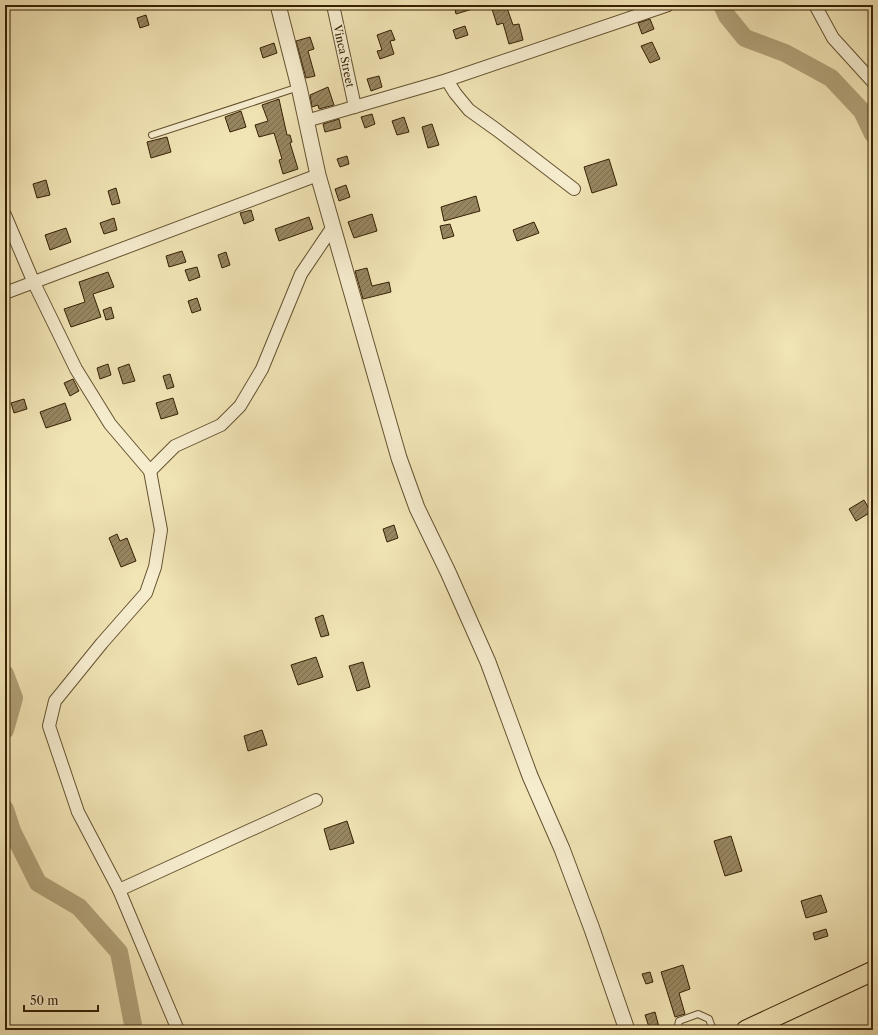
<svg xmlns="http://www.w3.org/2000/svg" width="878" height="1035" font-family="'Libre Caslon Text',serif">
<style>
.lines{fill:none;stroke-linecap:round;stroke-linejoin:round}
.river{stroke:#b1a279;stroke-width:18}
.building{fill:url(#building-hatch);stroke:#362104}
.service-casing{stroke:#655230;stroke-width:8}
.minor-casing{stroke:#655230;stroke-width:14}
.tertiary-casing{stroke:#655230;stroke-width:17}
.primary-casing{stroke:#362104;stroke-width:21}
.service{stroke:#f6edcf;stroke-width:6}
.minor{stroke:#f6edcf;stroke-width:12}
.tertiary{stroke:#f6edcf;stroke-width:15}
.primary{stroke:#f1e4b5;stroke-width:19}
.labels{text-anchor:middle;stroke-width:3;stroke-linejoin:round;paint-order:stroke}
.street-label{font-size:11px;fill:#362104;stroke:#f6edcf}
</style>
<defs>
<pattern id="building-hatch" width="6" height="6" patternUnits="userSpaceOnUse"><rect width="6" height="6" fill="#978660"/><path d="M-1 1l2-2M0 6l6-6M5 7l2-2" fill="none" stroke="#7c6d4d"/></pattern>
</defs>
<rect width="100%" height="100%" fill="#f1e4b5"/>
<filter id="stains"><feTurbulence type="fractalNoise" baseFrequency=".005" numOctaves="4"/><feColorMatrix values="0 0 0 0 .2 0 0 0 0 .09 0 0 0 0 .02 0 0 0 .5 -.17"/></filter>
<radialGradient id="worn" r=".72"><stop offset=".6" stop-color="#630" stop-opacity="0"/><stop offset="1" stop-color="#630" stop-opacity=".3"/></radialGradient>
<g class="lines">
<!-- river -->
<g class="river">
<polyline points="722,5 727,16 745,38 785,53 831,78 862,111 873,134"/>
<polyline points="5,674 14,698 5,730"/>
<polyline points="5,809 12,831 38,883 79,907 119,952 134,1030"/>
</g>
</g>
<!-- building -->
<g class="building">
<polygon points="454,5 479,5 479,7 456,14"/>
<polygon points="503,5 506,5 513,25 519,24 523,40 509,44 503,23 497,25 492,9"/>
<polygon points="146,15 149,25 140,28 137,18"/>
<polygon points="650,19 654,29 642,34 638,23"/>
<polygon points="465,26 468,35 456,39 453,30"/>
<polygon points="391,30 395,40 390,41 394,54 380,59 377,51 382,50 377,35"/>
<polygon points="310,37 314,49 308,51 315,76 306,78 296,41"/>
<polygon points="652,42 660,59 650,63 641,46"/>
<polygon points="274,43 277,53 263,58 260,48"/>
<polygon points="379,76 382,87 371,91 367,79"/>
<polygon points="328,87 334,105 319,109 318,105 312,107 310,95"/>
<polygon points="279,99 287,135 290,135 292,142 290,143 298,169 283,174 279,160 282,159 274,133 259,137 255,125 268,121 262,105"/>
<polygon points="241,111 246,127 230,132 225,117"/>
<polygon points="372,114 375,124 365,128 361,117"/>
<polygon points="404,117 409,132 397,135 392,121"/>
<polygon points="339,119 341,128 325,132 323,124"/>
<polygon points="432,124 439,145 428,148 422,127"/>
<polygon points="167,137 171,152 151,158 147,142"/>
<polygon points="347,156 349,164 340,167 337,159"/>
<polygon points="609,159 617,185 592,193 584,167"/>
<polygon points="46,180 50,195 37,198 33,184"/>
<polygon points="346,185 350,197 339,201 335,189"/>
<polygon points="116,188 120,203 112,205 108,191"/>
<polygon points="476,196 480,211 444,221 441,207"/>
<polygon points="251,210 254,220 244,224 240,213"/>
<polygon points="372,214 377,231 354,238 348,222"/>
<polygon points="309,217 313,229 279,241 275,229"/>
<polygon points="114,218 117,230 104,234 100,223"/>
<polygon points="534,222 539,233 517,241 513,230"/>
<polygon points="450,224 454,236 443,239 440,226"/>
<polygon points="66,228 71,242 50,250 45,235"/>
<polygon points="182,251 186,262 169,267 166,256"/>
<polygon points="226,252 230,265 222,268 218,255"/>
<polygon points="197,267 200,277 189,281 185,270"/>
<polygon points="367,268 372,286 389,282 391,292 363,299 355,271"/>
<polygon points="108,272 114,287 93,294 101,317 71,327 64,309 85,302 79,282"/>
<polygon points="197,298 201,310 192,313 188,301"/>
<polygon points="111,307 114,318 106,320 103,310"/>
<polygon points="108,364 111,375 100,379 97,368"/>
<polygon points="129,364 135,381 123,384 118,368"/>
<polygon points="170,374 174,387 167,389 163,376"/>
<polygon points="73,379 79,391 70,396 64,383"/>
<polygon points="173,398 178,414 161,419 156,403"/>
<polygon points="24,399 27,409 14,413 11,403"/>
<polygon points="65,403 71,420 46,428 40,412"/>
<polygon points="864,500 871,512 856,521 849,509"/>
<polygon points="394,525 398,538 387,542 383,529"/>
<polygon points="117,534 120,541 127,538 136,561 121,567 109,538"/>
<polygon points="323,615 329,635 321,637 315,618"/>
<polygon points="316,657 323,677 298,685 291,665"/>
<polygon points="363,662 370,687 357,691 349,666"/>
<polygon points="262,730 267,745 248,751 244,736"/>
<polygon points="347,821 354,843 330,850 324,829"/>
<polygon points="731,836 742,871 725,876 714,841"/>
<polygon points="821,895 827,912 806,918 801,901"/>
<polygon points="826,929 828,936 815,940 813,933"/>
<polygon points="683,965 690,989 679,993 685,1014 675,1017 661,972"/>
<polygon points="650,972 653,982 646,984 642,974"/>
<polygon points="655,1012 659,1027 650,1030 645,1015"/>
</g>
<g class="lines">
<defs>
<g id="service">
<polyline points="152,135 299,87"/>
<polyline points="677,1030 679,1021 698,1014 709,1019 713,1030"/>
</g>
<g id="minor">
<polyline points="333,5 355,107"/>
<polyline points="815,5 833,38 873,82"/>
<polyline points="447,80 455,93 469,110 497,130 574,189"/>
<polyline points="306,121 447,80 668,5"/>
<polyline points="5,215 34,283 76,369 110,424 150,471 161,530 155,567 146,593 102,643 55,701 49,726 78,812 119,890 178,1030"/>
<polyline points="5,293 318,175"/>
<polyline points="150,471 175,446 221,425 240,406 262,369 301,274 332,228"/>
<polyline points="119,890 316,800"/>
</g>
<polyline id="tertiary" points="278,5 299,87 318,175 399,458 417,508 448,572 488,662 530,776 562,849 592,929 627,1030"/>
<polyline id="primary" points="746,1030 873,971"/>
</defs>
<!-- service casing -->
<use href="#service" class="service-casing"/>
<!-- minor casing -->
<use href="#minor" class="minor-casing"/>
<!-- tertiary casing -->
<use href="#tertiary" class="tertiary-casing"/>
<!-- primary casing -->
<use href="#primary" class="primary-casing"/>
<!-- service -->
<use href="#service" class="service"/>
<!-- minor -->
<use href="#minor" class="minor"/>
<!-- tertiary -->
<use href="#tertiary" class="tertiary"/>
<!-- primary -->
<use href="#primary" class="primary"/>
</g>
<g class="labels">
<!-- street labels -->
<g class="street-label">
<text transform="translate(344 56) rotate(78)" y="4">Vinca Street</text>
</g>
</g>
<!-- margin -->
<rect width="878" height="1035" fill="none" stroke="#f1e4b5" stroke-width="20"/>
<rect x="6" y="6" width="866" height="1023" fill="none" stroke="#362104" stroke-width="2"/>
<rect x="10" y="10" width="858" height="1015" fill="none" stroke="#362104"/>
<!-- scale -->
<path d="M24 1005v6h74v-6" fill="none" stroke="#362104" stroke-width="2"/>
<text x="30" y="1005" font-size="12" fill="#362104" stroke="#f6edcf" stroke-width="3" paint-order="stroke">50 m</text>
<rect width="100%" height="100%" filter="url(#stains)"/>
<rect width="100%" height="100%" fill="url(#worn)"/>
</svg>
